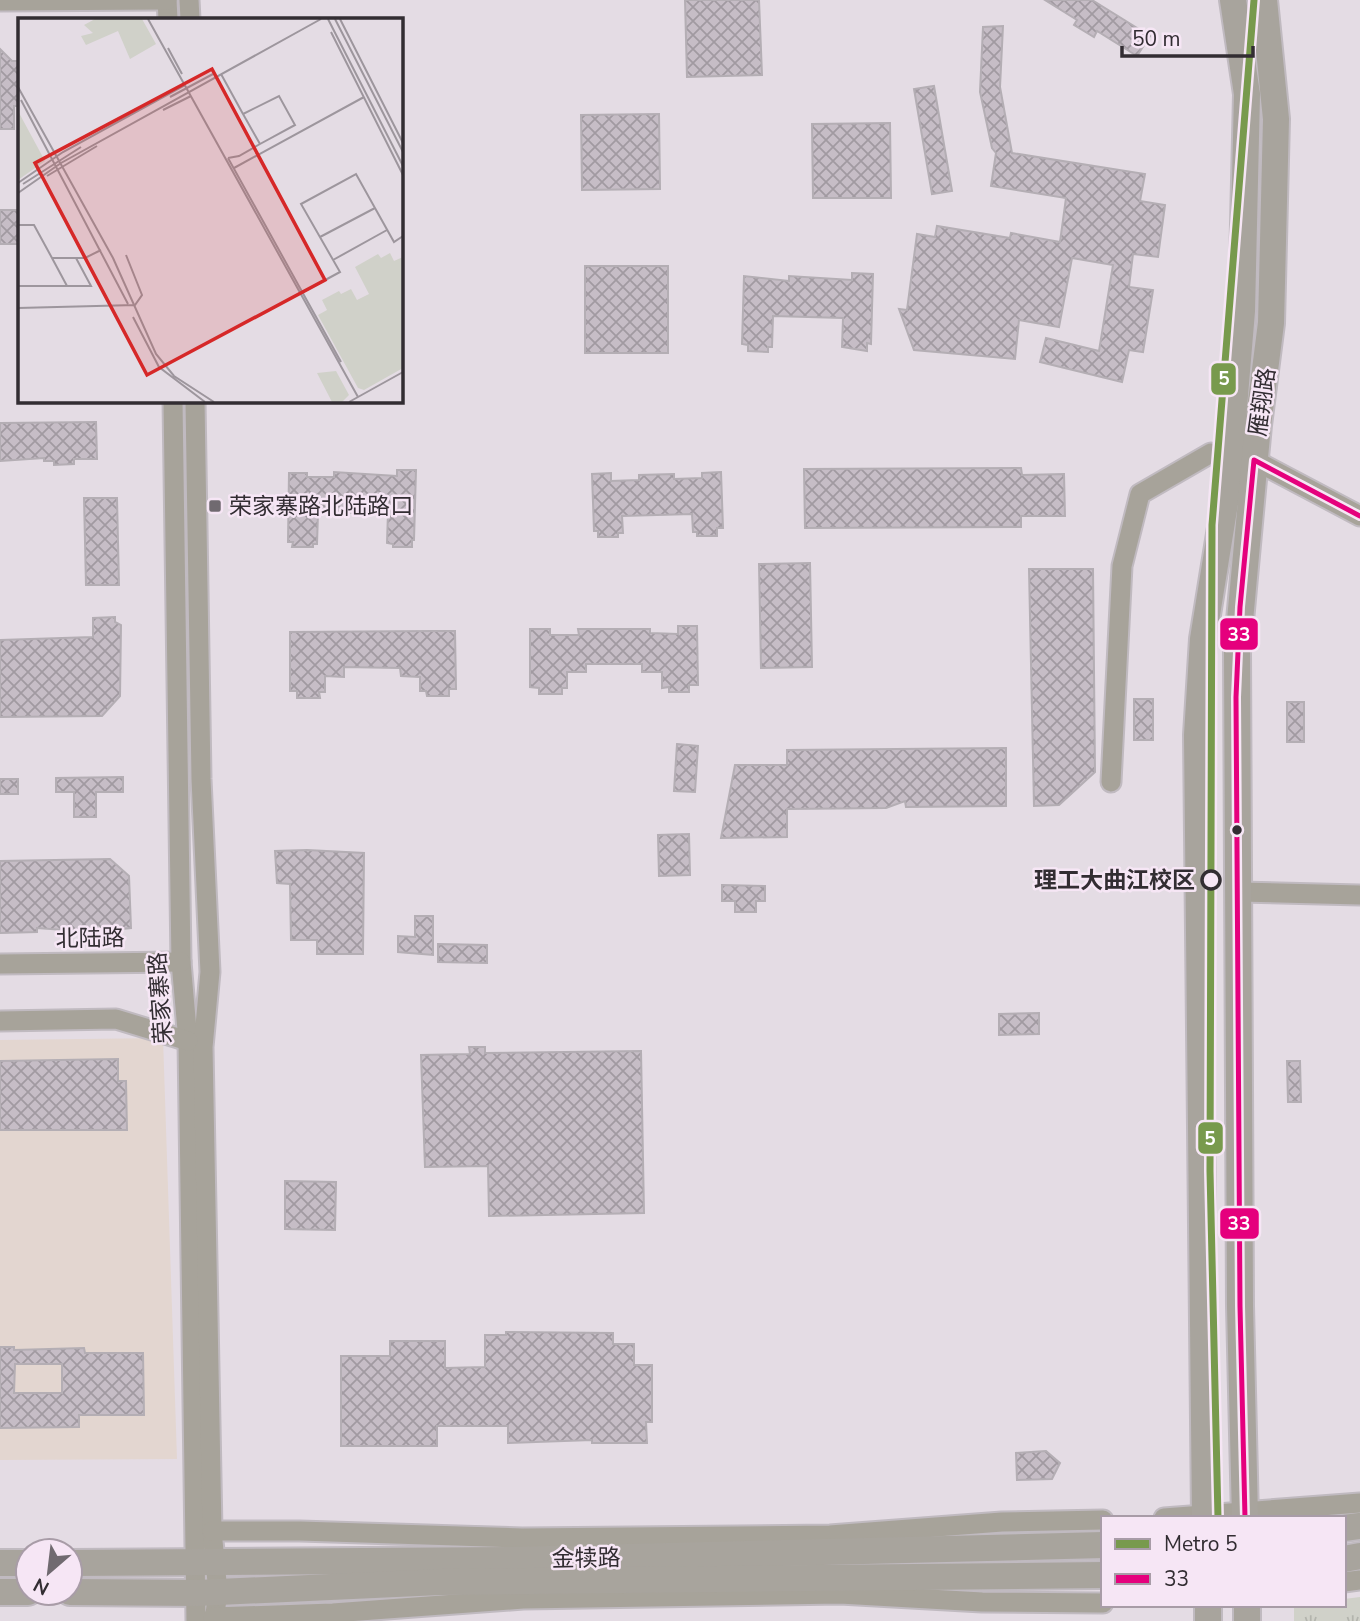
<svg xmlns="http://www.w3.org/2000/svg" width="1360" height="1621" font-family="'Nunito Sans','Noto Sans SC',sans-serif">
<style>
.commercial{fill:#e3d6d0}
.grass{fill:url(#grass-tufts)}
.building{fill:url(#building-cross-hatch);stroke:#b4aeb4;stroke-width:2;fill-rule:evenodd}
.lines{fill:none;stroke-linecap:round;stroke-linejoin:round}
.minor-casing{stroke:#c0bac0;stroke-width:23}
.major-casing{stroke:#c0bac0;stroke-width:30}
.minor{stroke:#a7a39a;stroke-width:19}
.major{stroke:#a8a49d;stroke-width:26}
.bus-1-casing{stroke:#f6e6f5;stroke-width:10}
.bus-1{stroke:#e5007d;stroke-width:5}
.metro-1-casing{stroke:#f6e6f5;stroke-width:12}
.metro-1{stroke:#789a4d;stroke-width:7}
.poi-dot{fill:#706a70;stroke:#f6e6f5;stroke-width:2.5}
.bus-dot{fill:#322d32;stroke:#f6e6f5;stroke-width:2.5}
.stop-dot{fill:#f6e6f5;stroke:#322d32;stroke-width:3.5}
.labels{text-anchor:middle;stroke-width:5;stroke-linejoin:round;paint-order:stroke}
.street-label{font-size:23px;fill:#322d32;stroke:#f6e6f5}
.poi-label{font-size:23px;fill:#322d32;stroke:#f6e6f5;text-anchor:start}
.stop-label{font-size:23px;font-weight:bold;fill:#322d32;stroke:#f6e6f5;text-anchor:end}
.inset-road{fill:none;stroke:#9d969d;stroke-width:2}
.view{fill:#d62828;fill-opacity:0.15;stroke:#d62828;stroke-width:3.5}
.inset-edge{fill:none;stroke:#322d32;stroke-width:3.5}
.line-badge{stroke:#f6e6f5;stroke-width:2.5}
.badge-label{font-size:19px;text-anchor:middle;font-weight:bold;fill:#fff}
</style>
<defs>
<pattern id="grass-tufts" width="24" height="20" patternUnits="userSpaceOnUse" patternTransform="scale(1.75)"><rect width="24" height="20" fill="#d0d1c9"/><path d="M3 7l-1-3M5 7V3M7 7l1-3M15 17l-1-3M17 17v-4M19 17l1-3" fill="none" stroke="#b3b4ad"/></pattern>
<pattern id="building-cross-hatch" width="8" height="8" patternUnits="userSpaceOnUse" patternTransform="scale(1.75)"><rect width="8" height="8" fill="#c6bdc6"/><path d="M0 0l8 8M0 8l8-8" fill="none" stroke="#a19aa1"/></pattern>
</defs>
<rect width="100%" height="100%" fill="#e4dce4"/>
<!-- commercial -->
<polygon class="commercial" points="163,1038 177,1459 0,1460 0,1040"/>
<!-- grass -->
<polygon class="grass" points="1360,1597 1360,1621 1294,1621 1294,1606 1344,1605 1344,1599"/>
<!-- building -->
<g class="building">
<polygon points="685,0 759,0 762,75 687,77"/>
<polygon points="1045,0 1092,0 1150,36 1137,56 1097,31 1094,37 1074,25 1077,20"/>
<polygon points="1003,26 1000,87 1012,153 1145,174 1140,201 1165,205 1158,257 1133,254 1129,287 1153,290 1143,352 1129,350 1122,382 1040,362 1046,338 1099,351 1113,265 1072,258 1059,327 1019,320 1015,359 914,350 899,309 907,310 917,234 935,237 937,226 1010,238 1011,233 1060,242 1066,198 991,186 996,153 992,148 980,92 983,27"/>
<polygon points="0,49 12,61 19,61 19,106 14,106 14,129 0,129"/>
<polygon points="934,86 952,191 932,194 914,89"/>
<polygon points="659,114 660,189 582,190 581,115"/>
<polygon points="890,123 891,198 813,198 812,124"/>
<rect x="0" y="210" width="19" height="34"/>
<rect x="585" y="266" width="83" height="87"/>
<polygon points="852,273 873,274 871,344 867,343 867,351 842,347 843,318 773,316 772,347 768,347 768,352 748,351 748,345 742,344 744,276 789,281 789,276 852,280"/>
<polygon points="96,422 97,459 74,459 74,464 54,465 54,461 44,461 44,458 0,461 0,423"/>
<polygon points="1021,468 1022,475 1064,474 1065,516 1021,516 1021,527 805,528 804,469"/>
<polygon points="397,470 416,470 414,540 412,540 412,547 393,547 393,544 387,543 388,512 318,513 317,544 313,544 313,547 292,547 293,542 288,542 289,473 307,473 307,477 334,477 334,472 397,476"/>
<polygon points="721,472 723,528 717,528 717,536 697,536 697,532 693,532 692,514 622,516 623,533 618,533 618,537 598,537 598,531 594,531 592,474 611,473 611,481 639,480 639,475 674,474 674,479 702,478 702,473"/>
<polygon points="84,498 117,498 119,585 86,585"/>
<polygon points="810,563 812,667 761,668 759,564"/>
<polygon points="1029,569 1093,569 1095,772 1059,805 1034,806"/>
<polygon points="115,617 115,622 121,625 120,696 102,716 0,717 0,640 93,637 93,618"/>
<polygon points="678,626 697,626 698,685 689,685 689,692 669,692 669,687 662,688 662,672 642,672 642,664 586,664 586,672 567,672 567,688 562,688 562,694 539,694 539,688 530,687 530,629 550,629 550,635 579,635 578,629 650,629 650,633 678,634"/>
<polygon points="434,631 455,631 456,689 449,689 449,696 427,696 426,691 420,691 420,677 401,676 400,668 344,667 344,677 325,676 325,692 319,692 320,698 297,698 297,691 290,691 290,632"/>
<rect x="1134" y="699" width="19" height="41"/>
<rect x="1287" y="702" width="17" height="40"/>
<polygon points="677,744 698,746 695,792 674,791"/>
<polygon points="1006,748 1006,806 906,807 905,801 886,808 787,809 787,837 721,838 735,765 787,765 787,750"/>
<polygon points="123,777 123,792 96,792 96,817 74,817 74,792 56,792 56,778"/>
<rect x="0" y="779" width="18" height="15"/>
<polygon points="689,834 690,875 659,876 658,835"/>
<polygon points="307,850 364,853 363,954 317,954 317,940 291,940 290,884 277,883 275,851"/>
<polygon points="110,859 129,876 131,928 91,932 37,928 37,932 0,933 0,861"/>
<polygon points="722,885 765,886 765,901 756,901 756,912 735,912 735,901 722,901"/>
<polygon points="415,916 433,916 433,955 398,952 398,936 415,937"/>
<polygon points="438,944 487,945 487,963 438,962"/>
<polygon points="1039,1013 1039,1034 999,1035 999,1014"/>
<polygon points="469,1047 485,1047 485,1053 641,1051 644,1213 489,1216 488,1166 425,1167 421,1055 470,1054"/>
<polygon points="118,1059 118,1081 126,1081 127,1130 0,1130 0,1061"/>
<polygon points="1287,1061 1300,1061 1301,1102 1288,1102"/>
<polygon points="285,1181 336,1182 335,1230 285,1229"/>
<polygon points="506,1332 613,1333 613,1344 634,1344 634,1365 652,1365 652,1422 646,1422 647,1443 592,1443 592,1440 508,1443 508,1426 437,1426 437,1446 341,1446 341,1356 390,1356 390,1341 445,1341 445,1368 485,1367 485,1335 506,1335"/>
<path d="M0 1347H14V1350L84 1348 85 1353H143L144 1415H79V1427L0 1428ZM15 1364H62V1393H14Z"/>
<polygon points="1046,1451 1060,1463 1052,1479 1017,1480 1016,1453"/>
</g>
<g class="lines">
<defs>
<g id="minor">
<polyline points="167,0 168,19"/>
<polyline points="189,0 190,19"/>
<polyline points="0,1 167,0"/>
<polyline points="173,401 181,962 188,1041 196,1621"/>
<polyline points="195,401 201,779 210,972 203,1047 212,1531 218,1592 214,1621"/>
<polyline points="1111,782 1122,566 1140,494 1211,453 1230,460 1254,460 1360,516"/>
<polyline points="1239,892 1360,895"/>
<polyline points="0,964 181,962"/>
<polyline points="0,1021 116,1019 188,1041"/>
<polyline points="1164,1518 1360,1503"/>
<polyline points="212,1531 300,1531 522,1538 830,1535 1002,1522 1103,1520"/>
<polyline points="1344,1582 1360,1580"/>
<polyline points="213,1617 333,1613 523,1599 840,1594 982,1602 1103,1603"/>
</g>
<g id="major">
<polyline points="1205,1518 1197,735 1203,639 1227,491 1242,311 1247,94 1233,0"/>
<polyline points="1245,1518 1240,1306 1237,653 1258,425 1271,323 1276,119 1264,0"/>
<polyline points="1344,1528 1360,1526"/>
<polyline points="1344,1559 1360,1556"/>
<polyline points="0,1563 28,1563"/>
<polyline points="70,1563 509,1560 1103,1545"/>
<polyline points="0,1592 28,1592"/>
<polyline points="70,1592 197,1593 440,1582 1103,1575"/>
<polyline points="1208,1605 1208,1621"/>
<polyline points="1247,1605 1247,1621"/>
</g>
</defs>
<!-- minor casing -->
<use href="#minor" class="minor-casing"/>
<!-- major casing -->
<use href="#major" class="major-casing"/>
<!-- minor -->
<use href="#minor" class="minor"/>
<!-- major -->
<use href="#major" class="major"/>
<defs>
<polyline id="bus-1" points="1245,1518 1240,1306 1236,697 1240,607 1254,460 1360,516"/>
</defs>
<!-- bus-1 casing -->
<use href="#bus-1" class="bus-1-casing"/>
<!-- bus-1 -->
<use href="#bus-1" class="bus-1"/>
<defs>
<polyline id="metro-1" points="1218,1518 1210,1171 1212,525 1254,0"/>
</defs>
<!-- metro-1 casing -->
<use href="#metro-1" class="metro-1-casing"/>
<!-- metro-1 -->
<use href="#metro-1" class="metro-1"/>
</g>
<!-- markers -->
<rect class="poi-dot" x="208" y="499" width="14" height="14" rx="3.5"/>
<circle class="bus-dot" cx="1237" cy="830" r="6"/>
<circle class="stop-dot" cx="1211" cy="880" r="9"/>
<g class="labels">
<!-- street labels -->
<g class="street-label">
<text transform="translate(1262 402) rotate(-82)" y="8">雁翔路</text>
<text transform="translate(90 938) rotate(-1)" y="8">北陆路</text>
<text transform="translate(160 998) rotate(-94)" y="8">荣家寨路</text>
<text transform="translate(586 1558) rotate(-1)" y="8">金犊路</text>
</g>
<!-- poi labels -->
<g class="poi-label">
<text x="229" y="514">荣家寨路北陆路口</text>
</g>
<!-- stop labels -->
<g class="stop-label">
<text x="1195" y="888">理工大曲江校区</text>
</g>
</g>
<!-- overview -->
<g transform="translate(18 18)">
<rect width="385" height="385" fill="#e4dce4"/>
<path d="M0 93 27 143 0 162ZM372 235 376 243 385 239V350L346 372 340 370 300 297 309 292 304 282 321 273 323 276 333 271 339 282 351 276 337 249 360 236 363 240ZM318 353 331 377 324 384H314L299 355Z" fill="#d0d1c9"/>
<path d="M77 1H124L138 26 112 41 100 13 68 27 63 18 75 15 66 7Z" fill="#d0d1c9"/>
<path class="inset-road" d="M130 1 340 379M310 1 385 148M317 1 385 134M322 1 385 125M313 14 385 157M150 30 164 56M203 56 225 96M0 69 95 240 138 336 156 358 196 384M152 79 195 56M3 82 110 286M145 92 173 78M210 140 323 344M210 140 221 138 242 126 277 107 261 78 225 96 242 126M216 150 346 79M29 158 79 128M0 165 45 134 167 67M5 166 63 129M0 175 43 145 303 1M0 207H16L34 240H67L83 232M302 219 357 190M34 240 49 268H73L58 240M315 242 369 212M0 268H49M285 274 322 254 283 186 338 156 376 224 385 218M0 290 117 287 124 277 108 237M115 299 141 349 187 384M331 384 385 354"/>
<path class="view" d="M194 51 307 262 129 357 17 145Z"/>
<rect width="385" height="385" class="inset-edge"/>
</g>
<g class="line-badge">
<rect x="1210" y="362" width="27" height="34" rx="7" fill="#789a4d"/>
<rect x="1219" y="617" width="40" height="34" rx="7" fill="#e5007d"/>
<rect x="1197" y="1121" width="27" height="34" rx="7" fill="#789a4d"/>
<rect x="1219" y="1207" width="41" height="33" rx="7" fill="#e5007d"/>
</g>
<g class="badge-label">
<text x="1224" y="385">5</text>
<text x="1239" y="641">33</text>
<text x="1210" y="1145">5</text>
<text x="1239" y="1230">33</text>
</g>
<!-- legend -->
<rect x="1101" y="1516" width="245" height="91" fill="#f6e6f5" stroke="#a89ca7" stroke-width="2"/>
<rect x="1115" y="1539" width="35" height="10" fill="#789a4d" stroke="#a89ca7" stroke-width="2"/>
<text x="1164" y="1551" font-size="21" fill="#322d32">Metro 5</text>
<rect x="1115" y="1574" width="35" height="10" fill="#e5007d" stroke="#a89ca7" stroke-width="2"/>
<text x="1164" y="1586" font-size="21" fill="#322d32">33</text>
<!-- north arrow -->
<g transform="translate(49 1572) rotate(208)"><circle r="33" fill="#f6e6f5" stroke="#a89ca7" stroke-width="2"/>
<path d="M0-5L12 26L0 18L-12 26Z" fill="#706a70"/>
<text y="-10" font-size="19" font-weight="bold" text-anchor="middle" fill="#322d32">N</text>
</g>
<!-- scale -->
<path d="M1122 46v10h131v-10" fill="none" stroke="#322d32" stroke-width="3.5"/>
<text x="1132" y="46" font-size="21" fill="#322d32" stroke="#f6e6f5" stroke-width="5" paint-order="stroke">50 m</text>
</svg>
